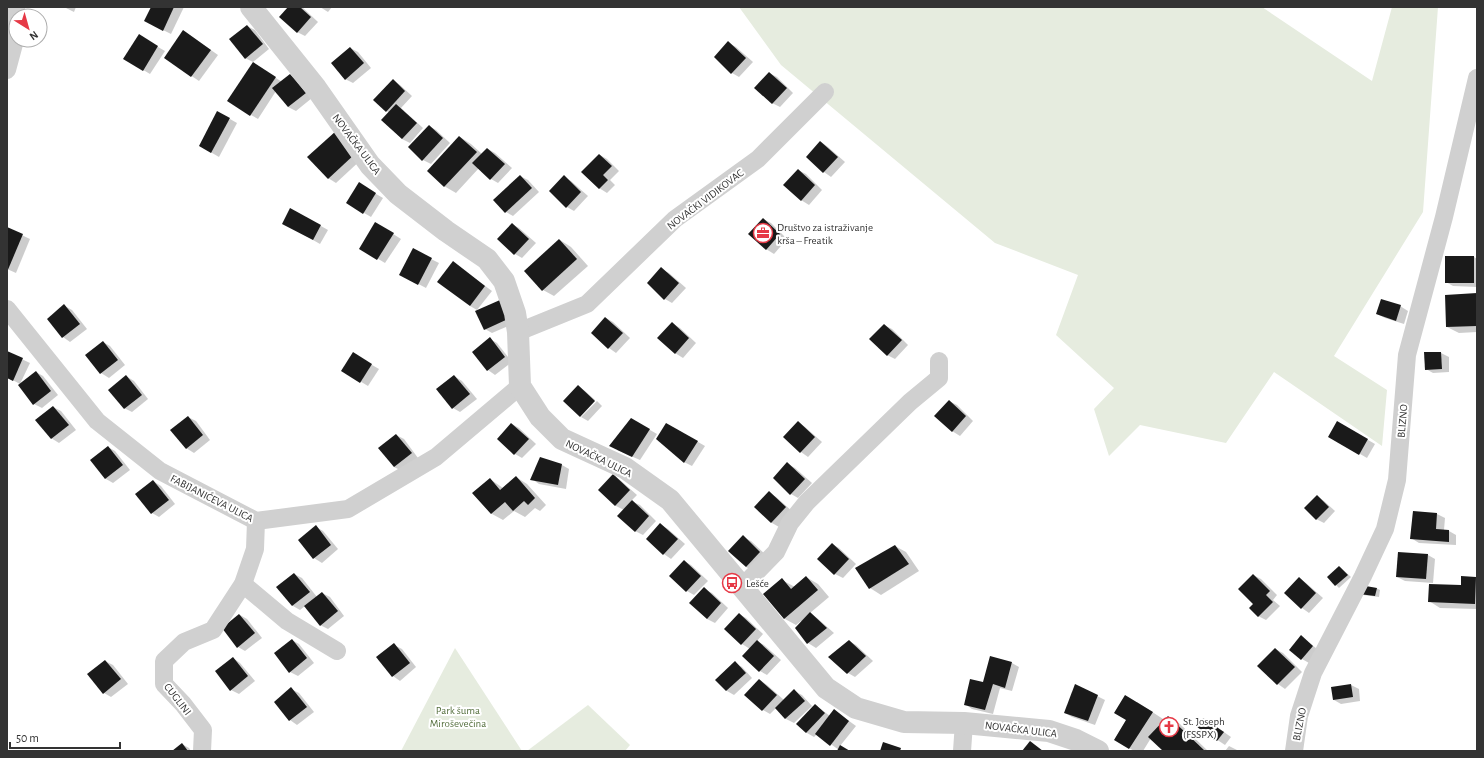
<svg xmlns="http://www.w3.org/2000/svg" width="1484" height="758" font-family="'Alegreya Sans',sans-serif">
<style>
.green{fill:#e6ecdf}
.shadow{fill:#0003}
.building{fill:#1a1a1a}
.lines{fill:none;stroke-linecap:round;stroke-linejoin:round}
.minor{stroke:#d0d0d0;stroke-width:18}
.tertiary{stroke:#d0d0d0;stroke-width:22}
.labels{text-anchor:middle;stroke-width:4;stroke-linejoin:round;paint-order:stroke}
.street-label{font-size:11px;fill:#333;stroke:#fff}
.poi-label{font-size:11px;fill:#333;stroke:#fff;text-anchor:start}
.park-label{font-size:11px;fill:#56703f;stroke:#fff}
</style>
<rect width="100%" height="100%" fill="#fff"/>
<!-- green -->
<g class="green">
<polygon points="739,7 1262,7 1372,81 1392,7 1438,7 1423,212 1334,356 1387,390 1382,446 1274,372 1226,443 1140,425 1109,456 1094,409 1114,388 1056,335 1078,275 995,243 781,65"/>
<polygon points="455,648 522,751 401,751"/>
<polygon points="588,705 630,745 625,751 527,751"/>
</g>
<!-- shadow -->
<g class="shadow">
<polygon points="64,7 76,7 74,12"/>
<polygon points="152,7 184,7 171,34 153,25"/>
<polygon points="289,7 302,7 318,22 305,36 297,32"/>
<polygon points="320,7 332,7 328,12"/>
<polygon points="247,26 255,30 269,49 253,62 245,58"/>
<polygon points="184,31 218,55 199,81 165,58"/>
<polygon points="139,36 165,51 150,74 125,59"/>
<polygon points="729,43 736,47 753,62 739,77 732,73"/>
<polygon points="350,48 358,52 371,68 353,83 345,79"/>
<polygon points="261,68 282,82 290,75 298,79 312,98 296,111 288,107 276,91 258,119 251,115"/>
<polygon points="769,73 777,77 793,93 780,107 772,103"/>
<polygon points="393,80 400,85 412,96 401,108 423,128 410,143 402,139 382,120 389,113 387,111"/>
<polygon points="230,119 237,123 219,157 200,146"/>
<polygon points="429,126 436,130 450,143 431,164 423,160 409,147"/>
<polygon points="336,132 363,158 336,183 328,178"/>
<polygon points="460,137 471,144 482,154 488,149 495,153 512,168 498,183 491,179 479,168 456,193 444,186"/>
<polygon points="821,142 828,147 845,162 831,177 824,172 807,157"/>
<polygon points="600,155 607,159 619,171 610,180 615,185 607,193 599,188"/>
<polygon points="798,170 806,174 822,190 809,205 801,200"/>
<polygon points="520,176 528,180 539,192 513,216 506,212"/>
<polygon points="564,177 571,181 588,196 574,211 567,207"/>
<polygon points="359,184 383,198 371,217 347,203"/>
<polygon points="291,209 328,230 320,244 283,223"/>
<polygon points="763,219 771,223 787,239 774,254 766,249"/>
<polygon points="376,223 401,239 385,263 360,248"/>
<polygon points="512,224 519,228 536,243 522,258 515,254 498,239"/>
<polygon points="7,228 30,239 16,273 7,269"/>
<polygon points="560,240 571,247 588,266 554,296 543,290"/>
<polygon points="1446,257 1474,257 1477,259 1477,287 1453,286 1446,282"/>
<polygon points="431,259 439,263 426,288 407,278"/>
<polygon points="453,262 492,291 477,310 470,306"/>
<polygon points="661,269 669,273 686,288 672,303 665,299"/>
<polygon points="1477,294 1477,332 1459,333 1447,327"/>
<polygon points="500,301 515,323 492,333 485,329"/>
<polygon points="65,306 72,310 87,329 70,342 63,337"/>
<polygon points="1400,306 1408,311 1404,324 1385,318 1377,314"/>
<polygon points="606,318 613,322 630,338 616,353 609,348"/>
<polygon points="672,323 680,328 696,343 683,358 675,353"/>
<polygon points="884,325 892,329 908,345 895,359 887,355"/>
<polygon points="490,339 497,343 512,362 495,375 488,370 473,352"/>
<polygon points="103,342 110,346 125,365 109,378 101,373 86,355"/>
<polygon points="7,352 30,363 20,384 7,377"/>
<polygon points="1425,353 1441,353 1449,357 1449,372 1433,373 1426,369"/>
<polygon points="353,354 379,369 368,386 343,371"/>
<polygon points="36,372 43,376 58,395 42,408 34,404"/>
<polygon points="126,376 134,381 148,399 132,412 124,408"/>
<polygon points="454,376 462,381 477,399 460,412 453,408"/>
<polygon points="578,386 585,391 595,400 580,416"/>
<polygon points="597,401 602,406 588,421 581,417"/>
<polygon points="949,401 957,405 973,421 960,436 952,431"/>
<polygon points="53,407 61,411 76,430 59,443 51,438"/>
<polygon points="188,417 196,421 210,440 194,453 186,448"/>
<polygon points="631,419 657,434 640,460 617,450"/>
<polygon points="798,422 805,427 822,442 808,457 801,452 784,437"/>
<polygon points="1337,422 1375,444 1367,458 1329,436"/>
<polygon points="512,424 519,428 536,444 522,458 515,454"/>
<polygon points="667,424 705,446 692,466 684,462"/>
<polygon points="396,435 404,439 418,458 402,471 394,467 380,448"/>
<polygon points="108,447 115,451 130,470 113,483 106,479 91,460"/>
<polygon points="540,458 562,465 569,469 566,489 539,484 532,479"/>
<polygon points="788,464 795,468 812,483 798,498 791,494"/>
<polygon points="613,475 620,480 637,495 631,501 640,505 656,521 643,535 635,531 624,510 616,506 599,490"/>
<polygon points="516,477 527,484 546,505 540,511 535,508 525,517 514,511 503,520 492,514 474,493 490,479 503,488"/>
<polygon points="153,481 161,486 175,504 159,517 152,513"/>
<polygon points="769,493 776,497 793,512 779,527 772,523 755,507"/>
<polygon points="1317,496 1324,501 1335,511 1324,523 1316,519"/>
<polygon points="1413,512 1437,514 1445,518 1444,530 1449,531 1456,535 1456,545 1419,543 1411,538"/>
<polygon points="661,525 668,529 685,544 671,559 664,554 647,539"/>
<polygon points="316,527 323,531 338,549 322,563 314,558 299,540"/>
<polygon points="743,537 751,541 767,556 754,571 746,567"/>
<polygon points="832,544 839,548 856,564 843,578 835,574 819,559"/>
<polygon points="895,546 906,552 919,571 881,595 870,588"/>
<polygon points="1428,555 1435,559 1433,583 1405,581 1397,577"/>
<polygon points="684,561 691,565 708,581 694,595 687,591"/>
<polygon points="1340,567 1351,577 1339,588 1328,577"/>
<polygon points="294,574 302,578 317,597 322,593 330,597 344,616 328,629 320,625 305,606 300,610 293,606 278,587"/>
<polygon points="1253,575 1261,579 1277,595 1273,600 1280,606 1266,620 1258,616 1254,604"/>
<polygon points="806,577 818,584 829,597 810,613 817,618 834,633 816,648 808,643 796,628 802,622 801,621 796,625 785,619 765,595 782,580 795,587"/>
<polygon points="1299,578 1306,583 1323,598 1309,613 1302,608 1285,593"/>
<polygon points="1476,578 1477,609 1440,608 1429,601 1462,586"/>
<polygon points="1361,586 1376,588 1380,590 1379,597 1363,595"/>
<polygon points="704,589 712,593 728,608 715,623 707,619 691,603"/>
<polygon points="739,614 746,618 763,634 757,641 764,645 781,660 767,675 760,671 750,649 742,644 726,629"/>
<polygon points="240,615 247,619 262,638 245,651 238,647"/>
<polygon points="1301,637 1320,651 1309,663 1302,659"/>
<polygon points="292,640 299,644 314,663 298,676 290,672"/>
<polygon points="849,641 856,645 873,661 855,677 848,673"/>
<polygon points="394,645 402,649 416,667 400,681 393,676"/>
<polygon points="1275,649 1283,653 1302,672 1285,689 1278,684"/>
<polygon points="233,658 240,663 255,681 239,694 231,690"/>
<polygon points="105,661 113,665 128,684 111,697 104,693"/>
<polygon points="735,663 742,667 752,678 734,695 727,691 716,680"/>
<polygon points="1012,663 1019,667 1012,691 1000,688 993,714 972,709 965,704 984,683"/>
<polygon points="760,680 767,685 784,700 794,691 802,695 812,706 794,723 786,719 776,708 770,714 763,710"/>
<polygon points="1351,685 1359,689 1360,701 1341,704 1334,700 1332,688"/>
<polygon points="291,689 299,693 314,712 297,725 290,720"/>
<polygon points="1097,696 1105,700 1095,725 1072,717 1065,713"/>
<polygon points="1137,702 1163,719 1160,725 1168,717 1180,724 1208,751 1164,751 1151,738 1143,751 1134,751 1115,739"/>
<polygon points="815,705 830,716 834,710 856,726 840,746 849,751 838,751 839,750 817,734 814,737 807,733 797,724"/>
<polygon points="1211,723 1231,737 1225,745 1198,727"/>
<polygon points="182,744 189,748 191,751 173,751"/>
<polygon points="1229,746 1237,750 1237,751 1225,751"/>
</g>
<!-- building -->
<g class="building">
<polygon points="151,7 174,7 163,31 144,21"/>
<polygon points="288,7 300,7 311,17 297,33 279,17"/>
<polygon points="247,25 263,44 245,59 229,39"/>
<polygon points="183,30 211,50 191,77 164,58"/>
<polygon points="139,34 158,46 143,71 123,59"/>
<polygon points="728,41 746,58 731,74 714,57"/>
<polygon points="350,47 364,63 345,80 331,63"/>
<polygon points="253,62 276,77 250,116 227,101"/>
<polygon points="769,72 787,88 772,104 754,88"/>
<polygon points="290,74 306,93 288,107 272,88"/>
<polygon points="393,79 405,91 386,112 373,100"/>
<polygon points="396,104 417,123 402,139 381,120"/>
<polygon points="217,111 230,118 211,153 199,146"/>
<polygon points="429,125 443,138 422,161 408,147"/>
<polygon points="336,131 356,153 328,179 307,157"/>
<polygon points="459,136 477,152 444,187 427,171"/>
<polygon points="820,141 838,157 823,173 806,157"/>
<polygon points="487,148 505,164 490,180 472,163"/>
<polygon points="599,154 612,166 603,175 608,180 599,189 581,172"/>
<polygon points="798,169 815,185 801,201 783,185"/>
<polygon points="520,175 532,188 505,213 493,200"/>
<polygon points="564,175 581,192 566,208 549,191"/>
<polygon points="359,182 376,193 363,214 346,203"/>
<polygon points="290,208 321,225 313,240 282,224"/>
<polygon points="763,218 780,234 766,250 748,234"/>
<polygon points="375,222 394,233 377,260 359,249"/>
<polygon points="512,223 529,239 514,255 497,239"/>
<polygon points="7,227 23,234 7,272"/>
<polygon points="559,239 577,259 542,291 524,271"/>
<polygon points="413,248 432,258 418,285 399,275"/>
<rect x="1445" y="256" width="29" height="27"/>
<polygon points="453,261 485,286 470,306 437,282"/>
<polygon points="661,267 679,283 664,300 647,283"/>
<polygon points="1477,293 1477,326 1446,327 1445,295"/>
<polygon points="1381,299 1401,305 1396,321 1376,314"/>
<polygon points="500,300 508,319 484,330 475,311"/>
<polygon points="64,304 80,324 62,338 47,319"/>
<polygon points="605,317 623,333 608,349 591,333"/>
<polygon points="672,322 689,338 675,354 657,338"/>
<polygon points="884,324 902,340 887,356 869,339"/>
<polygon points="490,337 505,357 487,371 472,352"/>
<polygon points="103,341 118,360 100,374 85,355"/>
<polygon points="7,351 23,358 13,381 7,378"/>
<polygon points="353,352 372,364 360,383 341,371"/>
<polygon points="1424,352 1441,352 1442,369 1425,370"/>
<polygon points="36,371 51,391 33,405 18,385"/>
<polygon points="126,375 142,395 124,409 108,390"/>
<polygon points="454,375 470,394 452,409 436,389"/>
<polygon points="578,385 595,401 580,417 563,401"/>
<polygon points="949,400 966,416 952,432 934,416"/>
<polygon points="53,406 69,425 51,439 35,420"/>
<polygon points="188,416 203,435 186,449 170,430"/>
<polygon points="631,418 650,429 632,457 609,446"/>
<polygon points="798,421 815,437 800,453 783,437"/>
<polygon points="1337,421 1368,439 1359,455 1328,437"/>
<polygon points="511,423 529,439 514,455 497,439"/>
<polygon points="666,423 698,441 684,463 656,439"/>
<polygon points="396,434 412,453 394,467 378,448"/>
<polygon points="108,446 123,465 105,479 90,460"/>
<polygon points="540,457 562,464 558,485 530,480"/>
<polygon points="787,462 805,479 790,495 773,478"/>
<polygon points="613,474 630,490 615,506 598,490"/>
<polygon points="516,476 535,498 528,505 524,501 513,511 505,502 491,514 472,493 490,478 500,490"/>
<polygon points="153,480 169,500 151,514 135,494"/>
<polygon points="769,491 786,507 771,523 754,507"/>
<polygon points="1317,495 1329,507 1316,520 1304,508"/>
<polygon points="632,500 649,516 635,532 617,516"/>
<polygon points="1413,511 1437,513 1436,529 1449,530 1449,542 1410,539"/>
<polygon points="660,523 678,539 663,555 646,539"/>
<polygon points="316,525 331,545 313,559 298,540"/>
<polygon points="743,535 760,552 746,567 728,551"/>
<polygon points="832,543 849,559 834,575 817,559"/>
<polygon points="895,545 909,564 869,589 855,568"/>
<polygon points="1398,552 1428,554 1426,579 1396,577"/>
<polygon points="684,560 701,576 686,592 669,576"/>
<polygon points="1339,566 1348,575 1335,586 1327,577"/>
<polygon points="294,573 310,592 292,606 276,587"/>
<polygon points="1253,574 1270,591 1266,595 1273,602 1258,617 1249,608 1253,604 1238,589"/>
<polygon points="806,576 818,590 784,619 763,594 782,578 791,589"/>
<polygon points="1461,576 1476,577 1475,604 1428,602 1429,584 1461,585"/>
<polygon points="1299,577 1316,593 1301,609 1284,593"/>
<polygon points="1360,585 1377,588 1375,596 1359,594"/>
<polygon points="704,587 721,603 707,619 689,603"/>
<polygon points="322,592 338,611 320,626 304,606"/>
<polygon points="810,612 827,628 807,644 795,628"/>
<polygon points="739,613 756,629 741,645 724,629"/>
<polygon points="239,614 255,633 237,648 222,628"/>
<polygon points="1301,635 1313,646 1301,660 1289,650"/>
<polygon points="292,639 307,658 289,673 274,653"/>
<polygon points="757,640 774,656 759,672 742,656"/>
<polygon points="849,640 866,656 847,674 828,657"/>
<polygon points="394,643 410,663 392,677 376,657"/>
<polygon points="1275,648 1295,667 1277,685 1257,666"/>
<polygon points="990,656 1012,662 1005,688 993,684 985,710 964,705 970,679 983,682"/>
<polygon points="233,657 248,676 230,691 215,671"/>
<polygon points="105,660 121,679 103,694 87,674"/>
<polygon points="735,661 746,673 726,691 715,680"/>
<polygon points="759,679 777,695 762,711 744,695"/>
<polygon points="1075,684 1098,695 1088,721 1064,713"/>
<polygon points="1351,684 1353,697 1333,700 1331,687"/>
<polygon points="291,687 307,707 289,721 274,702"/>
<polygon points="794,689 805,701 785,719 775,708"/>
<polygon points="1125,695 1153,712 1129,749 1114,740 1126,720 1114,713"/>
<polygon points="815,704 825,713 806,733 796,724"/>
<polygon points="834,709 849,721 830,746 815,734"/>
<polygon points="1168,716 1205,751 1163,751 1148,737"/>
<polygon points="1203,718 1224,732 1217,741 1197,727"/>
<polygon points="1030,741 1043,751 1022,751"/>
<polygon points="883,742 901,748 900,751 880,751"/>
<polygon points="182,743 188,751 172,751"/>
<polygon points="840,745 850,751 837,751"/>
</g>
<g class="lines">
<!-- minor -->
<g class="minor">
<polyline points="7,70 14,44 16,7"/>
<polyline points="7,309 97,421 160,471 256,521 348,509 436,457 520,386"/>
<polyline points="518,332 587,304 675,219 758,159 825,92"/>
<polyline points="243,584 287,621 337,651"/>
<polyline points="742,587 776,552 790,523 807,502 910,402 939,378 939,361"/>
<polyline points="202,751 203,730 183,704 164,684 164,661 184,642 213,630 243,584 255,549 256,521"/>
<polyline points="962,751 964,723"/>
<polyline points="1294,751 1299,716 1313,673 1363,576 1385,529 1397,480 1407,355 1444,217 1477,78"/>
</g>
<!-- tertiary -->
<polyline class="tertiary" points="251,7 316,88 370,165 398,194 446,231 487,259 504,281 515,313 518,332 520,386 540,417 562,439 625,468 670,500 826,688 856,708 904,722 964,723 1049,731 1076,740 1098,751"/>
</g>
<!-- icons -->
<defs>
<symbol id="office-ring" viewBox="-11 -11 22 22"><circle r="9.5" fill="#fff" stroke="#e63946" stroke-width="1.5"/><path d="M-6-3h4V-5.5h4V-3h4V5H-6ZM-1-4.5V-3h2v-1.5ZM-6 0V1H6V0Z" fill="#e63946"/></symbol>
<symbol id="bus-ring" viewBox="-11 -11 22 22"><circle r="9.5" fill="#fff" stroke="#e63946" stroke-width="1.5"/><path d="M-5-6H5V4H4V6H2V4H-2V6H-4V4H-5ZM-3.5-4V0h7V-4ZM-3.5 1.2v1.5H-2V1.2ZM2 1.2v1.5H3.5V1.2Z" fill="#e63946"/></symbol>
<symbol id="church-ring" viewBox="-11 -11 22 22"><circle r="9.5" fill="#fff" stroke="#e63946" stroke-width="1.5"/><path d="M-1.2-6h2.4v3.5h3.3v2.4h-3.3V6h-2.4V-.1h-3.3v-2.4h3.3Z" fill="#e63946"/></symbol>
</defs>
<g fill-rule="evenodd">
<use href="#office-ring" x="752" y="222" width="22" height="22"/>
<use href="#bus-ring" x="721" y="572" width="22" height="22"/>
<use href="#church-ring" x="1158" y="716" width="22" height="22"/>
</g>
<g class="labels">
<!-- street labels -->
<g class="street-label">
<text transform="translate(357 144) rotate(53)" y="4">NOVAČKA ULICA</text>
<text transform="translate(705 199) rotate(-37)" y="4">NOVAČKI VIDIKOVAC</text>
<text transform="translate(1402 421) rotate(-85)" y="4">BLIZNO</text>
<text transform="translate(599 458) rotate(26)" y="4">NOVAČKA ULICA</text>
<text transform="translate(212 498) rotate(27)" y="4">FABIJANIĆEVA ULICA</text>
<text transform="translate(178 699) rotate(52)" y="4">CUGLINI</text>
<text transform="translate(1299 724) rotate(-79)" y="4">BLIZNO</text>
<text transform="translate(1021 729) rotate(7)" y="4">NOVAČKA ULICA</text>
</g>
<!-- poi labels -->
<g class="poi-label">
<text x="777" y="231">Društvo za istraživanje<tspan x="777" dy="13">krša – Freatik</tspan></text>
<text x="746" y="587">Lešće</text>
<text x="1183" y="725">St. Joseph<tspan x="1183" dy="13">(FSSPX)</tspan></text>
</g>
<!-- park labels -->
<g class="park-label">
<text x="458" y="714">Park šuma<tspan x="458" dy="13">Miroševečina</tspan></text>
</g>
</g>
<!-- border -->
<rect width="1484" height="758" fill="none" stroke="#333333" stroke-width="16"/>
<!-- north arrow -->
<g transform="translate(28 28) rotate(143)"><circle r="19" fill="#ffffff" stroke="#adadad"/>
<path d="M0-3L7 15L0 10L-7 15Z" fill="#e63946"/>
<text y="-6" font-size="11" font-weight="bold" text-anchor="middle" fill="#333333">N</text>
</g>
<!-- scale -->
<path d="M10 742v6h110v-6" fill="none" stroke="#333333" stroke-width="2"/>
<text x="16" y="742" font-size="12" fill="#333333" stroke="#ffffff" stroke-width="3" paint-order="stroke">50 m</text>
</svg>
